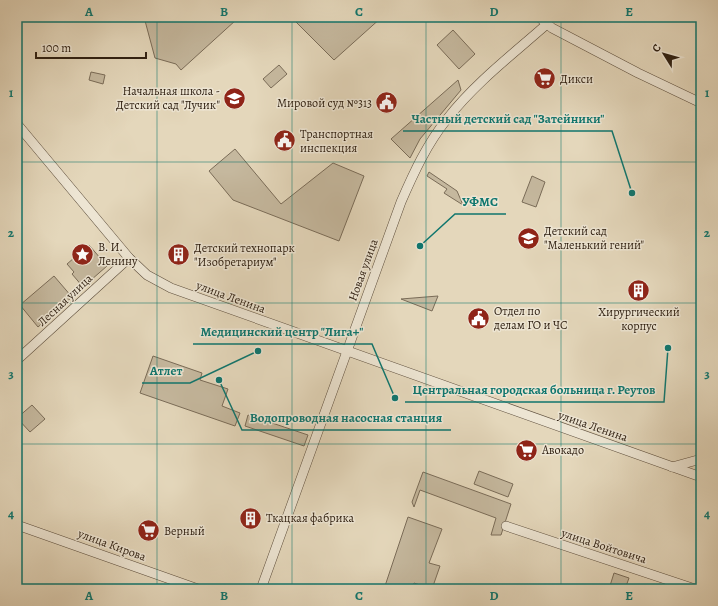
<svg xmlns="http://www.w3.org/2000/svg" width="718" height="606" font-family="Alegreya,serif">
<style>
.green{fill:#c5b89e;stroke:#7a6c58}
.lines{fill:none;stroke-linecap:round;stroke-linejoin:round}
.minor-casing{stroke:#5d4e3d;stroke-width:10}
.minor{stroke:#ede5d3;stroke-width:9}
.grid{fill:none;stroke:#0f766e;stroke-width:1;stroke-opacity:0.55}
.labels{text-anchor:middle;stroke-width:3;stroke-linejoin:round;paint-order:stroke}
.poi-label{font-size:12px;fill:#302113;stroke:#ede5d3;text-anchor:start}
.street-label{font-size:12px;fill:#302113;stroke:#ede5d3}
.leader{fill:none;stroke:#0f766e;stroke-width:1.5}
.callout-dot{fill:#0f766e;stroke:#ede5d3;stroke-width:1.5}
.callout-label{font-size:13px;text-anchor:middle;font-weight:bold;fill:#0f766e;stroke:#ede5d3;stroke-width:3;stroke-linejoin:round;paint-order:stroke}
.neatline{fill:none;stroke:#0f766e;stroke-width:1.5}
.grid-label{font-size:13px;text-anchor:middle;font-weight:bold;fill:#0f766e}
</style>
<rect width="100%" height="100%" fill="#e4d7bb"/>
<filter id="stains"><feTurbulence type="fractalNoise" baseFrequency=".005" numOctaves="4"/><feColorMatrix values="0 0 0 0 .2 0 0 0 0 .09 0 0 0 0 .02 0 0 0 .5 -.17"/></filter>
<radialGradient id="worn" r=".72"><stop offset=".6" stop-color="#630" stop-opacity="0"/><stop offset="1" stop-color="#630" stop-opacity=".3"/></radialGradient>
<!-- green -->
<g class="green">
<polygon points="138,17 236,17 236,20 181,70 176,64 155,58 144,17"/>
<polygon points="291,17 382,17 334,60"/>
<polygon points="453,30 475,54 459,69 437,45"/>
<polygon points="279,65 287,74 271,88 263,79"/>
<polygon points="91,72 105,75 103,84 89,80"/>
<polygon points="458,80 461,90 420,139 410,158 391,139"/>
<polygon points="235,149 281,204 333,163 364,176 339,241 233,200 209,171"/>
<polygon points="429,172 457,191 463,205 444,193 447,189 427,176"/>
<polygon points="532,176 545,182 536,207 522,202"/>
<polygon points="89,245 107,266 83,287 72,274 74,272 67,264"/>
<polygon points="54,276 72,297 38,327 20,305"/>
<polygon points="438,296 432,311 401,299"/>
<polygon points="153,356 202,373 200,380 228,389 222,406 240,413 235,426 140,393"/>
<polygon points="32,405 45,419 30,432 17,418"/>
<polygon points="248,415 308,435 304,446 245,426"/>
<polygon points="479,471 513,484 508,497 474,484"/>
<polygon points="423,472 511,504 501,535 491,535 496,518 420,490 414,507 412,502"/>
<polygon points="408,517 442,529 429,563 440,566 432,589 414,583 411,589 384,589"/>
<polygon points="614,573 629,578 625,589 609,589"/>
</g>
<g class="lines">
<defs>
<g id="minor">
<polyline points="539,17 552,28 638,73 701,103"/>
<polyline points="17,124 129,258 147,275 171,288 701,477"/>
<polyline points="17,360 129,258"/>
<polyline points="672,467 701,459"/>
<polyline points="17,525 198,589"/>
<polyline points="506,526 695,589"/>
<path d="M261 589 401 202C414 172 427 144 447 119 475 83 513 54 547 24"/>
</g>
</defs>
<!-- minor casing -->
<use href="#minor" class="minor-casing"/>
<!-- minor -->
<use href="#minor" class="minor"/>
</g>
<!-- grid -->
<path class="grid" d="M157 17V589M292 17V589M426 17V589M561 17V589M17 162H701M17 303H701M17 444H701"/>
<!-- icons -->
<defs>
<symbol id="supermarket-disc" viewBox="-11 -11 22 22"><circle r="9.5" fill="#8f2418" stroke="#ede5d3"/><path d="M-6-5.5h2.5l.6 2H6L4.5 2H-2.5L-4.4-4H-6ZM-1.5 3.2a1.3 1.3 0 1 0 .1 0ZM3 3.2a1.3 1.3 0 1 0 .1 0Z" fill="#fff"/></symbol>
<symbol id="school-disc" viewBox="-11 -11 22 22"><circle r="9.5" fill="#8f2418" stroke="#ede5d3"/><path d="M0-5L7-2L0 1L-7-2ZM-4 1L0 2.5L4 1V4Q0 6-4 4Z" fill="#fff"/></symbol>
<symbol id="civic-disc" viewBox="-11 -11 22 22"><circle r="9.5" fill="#8f2418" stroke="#ede5d3"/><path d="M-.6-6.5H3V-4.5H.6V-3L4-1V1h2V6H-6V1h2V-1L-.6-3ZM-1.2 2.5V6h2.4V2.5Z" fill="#fff"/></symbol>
<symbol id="sight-disc" viewBox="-11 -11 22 22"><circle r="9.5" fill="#8f2418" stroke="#ede5d3"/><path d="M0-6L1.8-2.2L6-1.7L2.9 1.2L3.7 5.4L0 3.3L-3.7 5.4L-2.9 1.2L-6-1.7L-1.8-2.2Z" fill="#fff"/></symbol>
<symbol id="building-disc" viewBox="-11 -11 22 22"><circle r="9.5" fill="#8f2418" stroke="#ede5d3"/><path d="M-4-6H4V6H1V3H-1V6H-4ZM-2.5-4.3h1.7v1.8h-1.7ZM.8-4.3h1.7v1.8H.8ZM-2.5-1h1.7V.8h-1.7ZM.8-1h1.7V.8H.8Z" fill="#fff"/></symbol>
</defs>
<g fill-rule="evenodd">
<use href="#supermarket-disc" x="532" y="66" width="25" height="25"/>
<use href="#school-disc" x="222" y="86" width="25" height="25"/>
<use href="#civic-disc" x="374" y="90" width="25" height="25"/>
<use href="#civic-disc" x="272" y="128" width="25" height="25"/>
<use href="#school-disc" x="516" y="226" width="25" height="25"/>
<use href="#sight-disc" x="70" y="242" width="25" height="25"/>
<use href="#building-disc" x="166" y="242" width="25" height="25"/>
<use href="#building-disc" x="626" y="278" width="25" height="25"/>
<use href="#civic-disc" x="466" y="306" width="25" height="25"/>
<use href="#supermarket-disc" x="514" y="438" width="25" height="25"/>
<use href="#building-disc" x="238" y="506" width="25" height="25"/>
<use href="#supermarket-disc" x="136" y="518" width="25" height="25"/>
</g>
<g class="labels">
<!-- poi labels -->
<g class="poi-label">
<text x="560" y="83">Дикси</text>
<text x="220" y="95" text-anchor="end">Начальная школа -<tspan x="220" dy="14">Детский сад "Лучик"</tspan></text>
<text x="372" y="107" text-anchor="end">Мировой суд №313</text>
<text x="300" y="138">Транспортная<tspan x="300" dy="14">инспекция</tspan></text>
<text x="544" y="235">Детский сад<tspan x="544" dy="14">"Маленький гений"</tspan></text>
<text x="98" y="251">В. И.<tspan x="98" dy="14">Ленину</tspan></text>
<text x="194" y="252">Детский технопарк<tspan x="194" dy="14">"Изобретариум"</tspan></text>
<text x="494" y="315">Отдел по<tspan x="494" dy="14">делам ГО и ЧС</tspan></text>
<text x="639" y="316" text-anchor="middle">Хирургический<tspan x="639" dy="14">корпус</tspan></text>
<text x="542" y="454">Авокадо</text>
<text x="266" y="522">Ткацкая фабрика</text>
<text x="164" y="535">Верный</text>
</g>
<!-- street labels -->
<g class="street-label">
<text transform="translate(363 270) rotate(-70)" y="4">Новая улица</text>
<text transform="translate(231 297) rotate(20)" y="4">улица Ленина</text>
<text transform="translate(65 300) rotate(-43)" y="4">Лесная улица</text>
<text transform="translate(593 426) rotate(19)" y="4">улица Ленина</text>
<text transform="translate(112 545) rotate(20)" y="4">улица Кирова</text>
<text transform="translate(604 546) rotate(18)" y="4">улица Войтовича</text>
</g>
</g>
<!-- callouts -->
<path class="leader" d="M632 193L612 131H403M420 246L455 214H506M395 398L372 344H193M258 351L190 383H142M668 348L664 402H405M219 380L242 430H451"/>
<g class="callout-dot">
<circle cx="632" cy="193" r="4"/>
<circle cx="420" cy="246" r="4"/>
<circle cx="395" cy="398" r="4"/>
<circle cx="258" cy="351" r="4"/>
<circle cx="668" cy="348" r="4"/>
<circle cx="219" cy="380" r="4"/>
</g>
<g class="callout-label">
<text x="508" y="123">Частный детский сад "Затейники"</text>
<text x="480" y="206">УФМС</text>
<text x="282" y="336">Медицинский центр "Лига+"</text>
<text x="166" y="375">Атлет</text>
<text x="534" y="394">Центральная городская больница г. Реутов</text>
<text x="346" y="422">Водопроводная насосная станция</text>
</g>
<!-- margin -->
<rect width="718" height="606" fill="none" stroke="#e4d7bb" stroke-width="44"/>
<!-- north arrow -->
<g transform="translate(664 54) rotate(307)" stroke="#ede5d3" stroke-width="3" paint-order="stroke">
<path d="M0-3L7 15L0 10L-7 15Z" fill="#302113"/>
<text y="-6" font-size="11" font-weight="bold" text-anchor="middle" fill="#302113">С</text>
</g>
<!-- scale -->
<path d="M36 52v6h110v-6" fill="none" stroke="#302113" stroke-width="2"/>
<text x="42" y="52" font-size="12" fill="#302113" stroke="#ede5d3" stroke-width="3" paint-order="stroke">100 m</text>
<rect x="22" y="22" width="674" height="562" class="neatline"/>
<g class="grid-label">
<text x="89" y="16">A</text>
<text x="224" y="16">B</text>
<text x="359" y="16">C</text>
<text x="494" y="16">D</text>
<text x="629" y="16">E</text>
<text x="11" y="97">1</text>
<text x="707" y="97">1</text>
<text x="11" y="237">2</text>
<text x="707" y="237">2</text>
<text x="11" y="378">3</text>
<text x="707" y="378">3</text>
<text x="11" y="518">4</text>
<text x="707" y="518">4</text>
<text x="89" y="600">A</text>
<text x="224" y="600">B</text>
<text x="359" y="600">C</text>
<text x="494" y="600">D</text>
<text x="629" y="600">E</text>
</g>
<rect width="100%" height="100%" filter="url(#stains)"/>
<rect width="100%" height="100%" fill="url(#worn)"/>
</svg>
